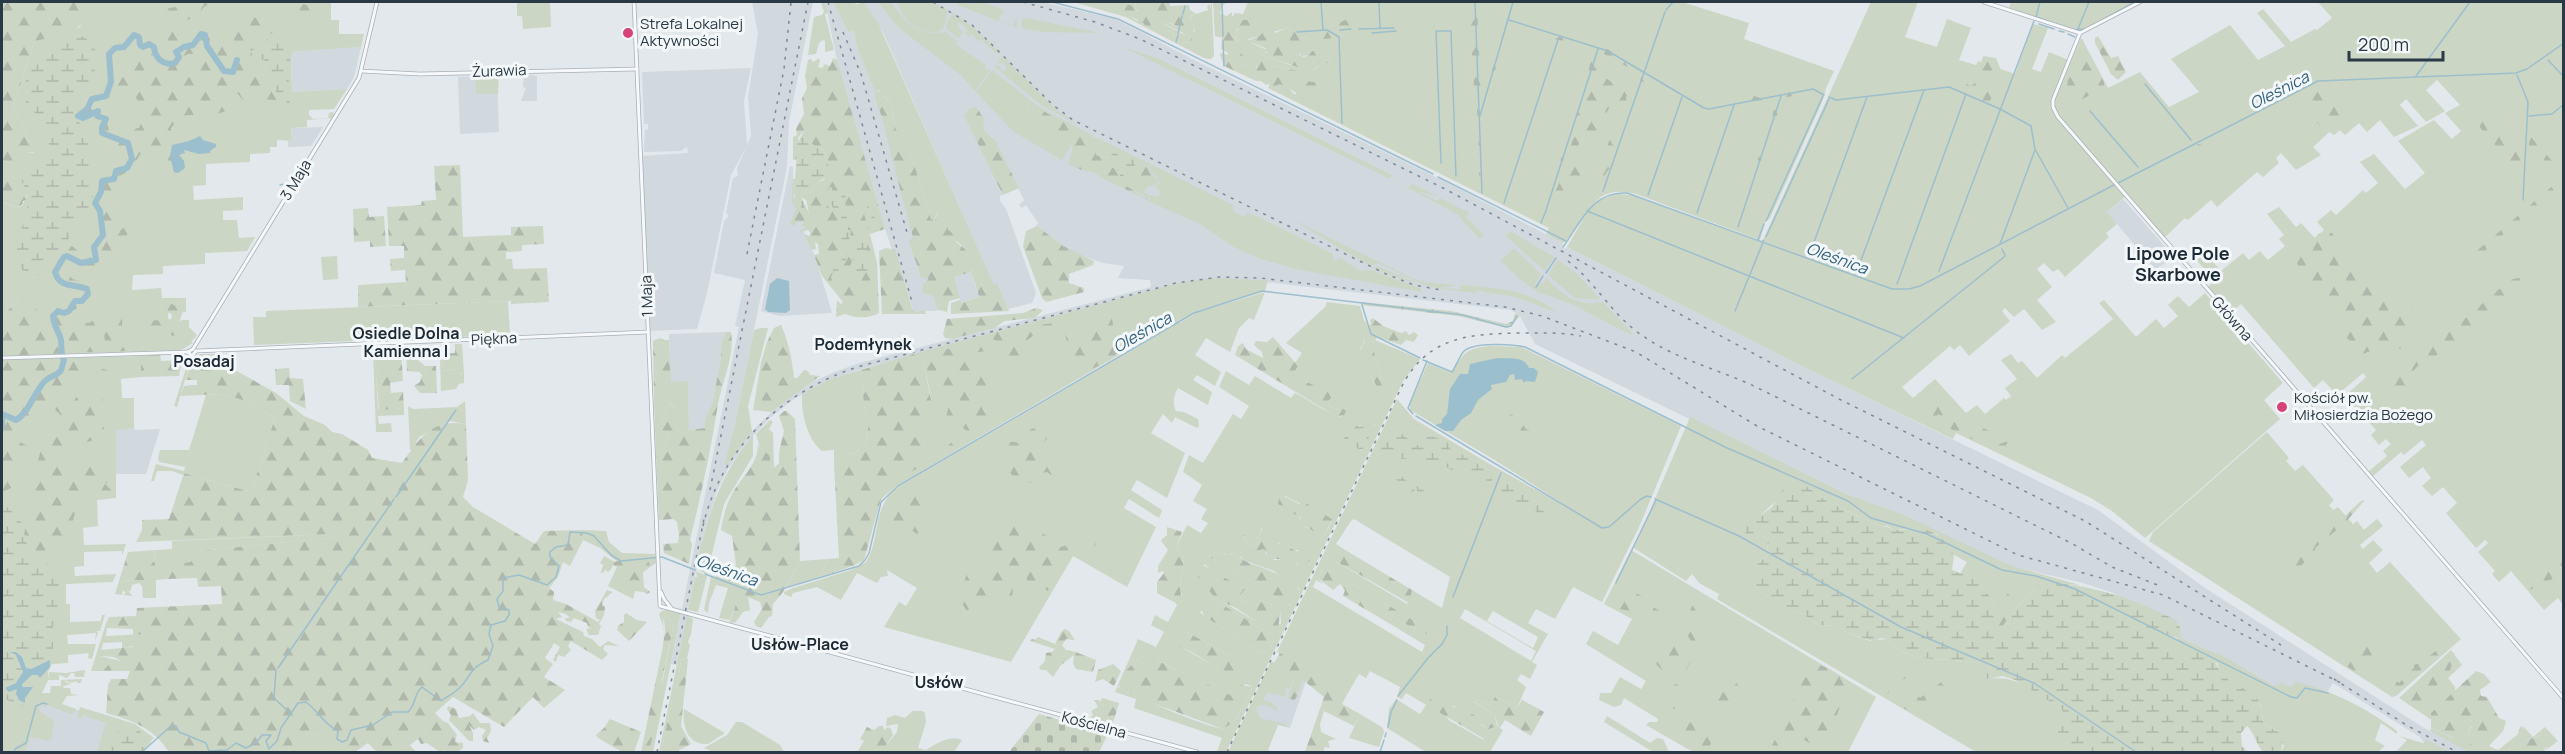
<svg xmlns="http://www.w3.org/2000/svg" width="2565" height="754" font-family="Manrope,sans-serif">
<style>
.built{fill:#d1d8de}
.green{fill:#ccd6c4;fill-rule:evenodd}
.forest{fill:url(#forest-firs)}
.wetland{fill:url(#wetland-marsh)}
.cemetery{fill:url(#cemetery-stones)}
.water{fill:#9cbfce}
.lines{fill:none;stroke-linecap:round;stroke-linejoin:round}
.stream{stroke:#9cbfce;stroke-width:1.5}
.river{stroke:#9cbfce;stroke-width:6}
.minor-casing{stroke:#a7b0b7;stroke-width:4.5}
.minor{stroke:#f6f8fa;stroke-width:3}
.rail{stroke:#7b8b97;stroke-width:1.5;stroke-dasharray:3 6;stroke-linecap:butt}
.poi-dot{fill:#d74278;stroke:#f3f7f9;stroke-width:2}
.labels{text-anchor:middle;stroke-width:6;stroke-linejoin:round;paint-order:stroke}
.poi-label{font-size:15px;fill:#293a46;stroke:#f3f7f9;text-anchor:start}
.street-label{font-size:15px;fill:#293a46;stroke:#f3f7f9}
.water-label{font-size:16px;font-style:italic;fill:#31627c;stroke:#f3f7f9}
.neighbourhood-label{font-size:16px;font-weight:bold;fill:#1c2a36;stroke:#f3f7f9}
.quarter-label{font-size:18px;font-weight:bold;fill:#1c2a36;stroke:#f3f7f9}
</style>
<defs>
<pattern id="forest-firs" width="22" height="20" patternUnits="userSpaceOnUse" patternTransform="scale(1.5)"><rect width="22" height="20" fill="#ccd6c4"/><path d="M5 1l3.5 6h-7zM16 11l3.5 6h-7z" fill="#afb8aa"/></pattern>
<pattern id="wetland-marsh" width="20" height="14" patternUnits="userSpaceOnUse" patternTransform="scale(1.5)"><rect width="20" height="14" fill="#ccd6c4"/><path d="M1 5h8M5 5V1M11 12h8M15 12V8" fill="none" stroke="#afb8aa"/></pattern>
<pattern id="cemetery-stones" width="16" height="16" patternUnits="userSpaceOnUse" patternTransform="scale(1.5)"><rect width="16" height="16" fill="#ccd6c4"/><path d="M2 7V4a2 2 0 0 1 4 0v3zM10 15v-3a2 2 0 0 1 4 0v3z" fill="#afb8aa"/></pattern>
</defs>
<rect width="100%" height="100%" fill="#e3e8ec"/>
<!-- built -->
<g class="built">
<polygon points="752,2 813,2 789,122 787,167 734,428 724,464 726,465 748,435 778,406 812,382 830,374 856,364 1151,287 1150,280 1118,278 1124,266 1103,263 1066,250 1033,231 1038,223 1026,205 1022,208 1019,205 1024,200 1018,188 1000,196 1000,201 1006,209 1036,293 1032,303 1008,309 997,284 993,284 883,32 864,2 1042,2 1115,19 1141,32 1194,60 1438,178 1563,243 1562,246 1565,249 1567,247 1808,369 2098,510 2205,588 2424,728 2472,752 2447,752 2425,744 2420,737 2333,683 2328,691 2293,697 2162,630 2113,593 2083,583 2007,565 1917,523 1848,496 1535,344 1520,316 1511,310 1249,280 1223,279 1176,285 865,368 828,380 794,399 771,417 746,443 728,469 717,491 704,532 677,665 671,664 739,327 735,326 745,280 714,273 724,221 729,216 726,213 733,178 738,176 737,168 747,146 731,175 707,293 697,329 649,331 641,156 688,153 687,147 681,151 644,152 645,130 648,129 648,124 644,124 642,72 751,68 744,101 747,145 751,136 748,97 758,34"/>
<polygon points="825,2 833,2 848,32 854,31 857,47 939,250 946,310 914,312 885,229 839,70"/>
<polygon points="361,47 354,77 347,89 292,92 291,52"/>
<polygon points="524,74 537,76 537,101 521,101 526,88 523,87"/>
<polygon points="497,75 499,132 460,134 458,77"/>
<polygon points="323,127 311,146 288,147 288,141 292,141 291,128"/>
<polygon points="790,166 793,167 793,200 809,226 803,230 815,256 832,313 779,316 761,311"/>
<polygon points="2123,199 2175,258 2155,269 2107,212"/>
<polygon points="971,272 979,297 961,303 953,277"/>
<polygon points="725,332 724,339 722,339 720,364 712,404 705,428 689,430 688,382 671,382 669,334"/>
<polygon points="134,428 135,430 160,429 146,474 116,474 116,429"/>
<polygon points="1274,663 1306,681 1290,728 1249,715"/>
<polygon points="39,698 106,719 108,721 98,752 13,752 19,732"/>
</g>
<!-- green -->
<g class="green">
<polygon points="95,2 331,2 331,20 339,20 339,34 364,34 361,47 291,52 292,92 347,89 334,109 309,110 309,115 313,119 328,118 329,113 333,112 334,115 329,122 331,118 307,120 307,127 291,128 292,141 277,140 277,147 270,147 270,153 250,154 250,162 206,164 206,185 193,186 194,200 243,197 243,210 223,211 223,220 237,220 239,238 255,237 247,251 205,253 205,264 163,266 163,274 133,275 132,290 161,288 162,298 186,298 186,312 168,313 169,335 177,329 177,324 182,320 189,320 189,327 197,335 191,342 193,343 181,350 12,355 20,296 2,318 2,204 3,202 16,207 22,206 27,196 2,170 2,160 19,165 27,157 27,153 33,153 39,147 27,139 14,105 34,42 80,27"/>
<polygon points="517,2 550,2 551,27 523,29 522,16 517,16"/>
<polygon points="821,2 825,2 828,13 825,14 834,50 825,52 825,41 823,40 819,43 816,54 808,55 814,17 822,15 824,12"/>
<path d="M833 2H850L857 4 864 2 878 23 994 285 987 287 980 283H975L971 272 973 270C970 263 968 253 964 248 959 242 950 238 948 230 945 221 946 217 938 210L934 221 931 219 907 141 896 130 891 105 880 90 875 92 857 47 854 31 848 32Z"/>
<path d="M878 2H891C906 23 918 37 946 32L957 41 956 45 986 65 984 68 986 70 991 69 975 91 961 75 899 28Z"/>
<path d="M898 2H930L948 10 943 29C925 40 901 20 898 2Z"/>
<polygon points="959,2 972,4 974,2 983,2 1004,10 998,20 1013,26 1017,16 1017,28 957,5"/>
<path d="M1073 2H1111C1124 13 1140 25 1157 28L1158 25 1172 32 1174 41 1191 43 1183 33 1120 2H1132L1136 5 1155 7 1170 23 1177 27 1181 25V21H1186L1194 33 1195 27 1190 19 1193 14 1202 18 1211 11V2L1212 5 1214 56 1211 59 1204 58 1126 17Z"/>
<path d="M1213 2H1229L1222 5 1220 14 1227 16 1232 12V17L1235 13 1243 14 1248 2H1682L1749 23 1744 39 1834 71 1826 88 1823 100 1770 218 1765 222 1760 240 1636 194C1588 182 1591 220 1563 243L1546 234 1549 228 1268 88 1270 84 1276 88 1279 84 1287 86 1294 94 1316 92V87L1319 86 1314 77 1315 82 1305 81 1299 71 1275 66 1266 68 1261 61 1258 70 1254 57H1251L1249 62 1241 66 1233 48 1238 43 1235 32 1244 26 1248 28V20C1238 19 1232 27 1222 26L1220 28 1223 30V38L1215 36ZM1287 28C1298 32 1304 42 1299 52L1301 56 1309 55 1312 51H1327L1339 44 1341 47 1339 56 1341 62 1331 58 1328 63H1323L1313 71 1314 61 1311 65H1290L1254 52 1252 47 1265 53 1267 50 1253 44 1248 39Z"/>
<polygon points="1871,2 1918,2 1905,37 1937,47 1947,19 1971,28 1959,60 1976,65 1978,61 2015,74 2033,24 2048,28 2032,69 2041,72 2049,52 2071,61 2081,37 2108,88 2140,72 2169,107 2199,92 2171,59 2230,25 2258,60 2285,46 2257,13 2263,9 2291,42 2315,29 2317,30 2332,18 2318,2 2563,2 2563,605 2558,598 2544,610 2511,571 2499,582 2492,574 2495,571 2478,552 2488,543 2485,540 2476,548 2446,513 2457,503 2443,487 2432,496 2422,486 2431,478 2423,467 2409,478 2400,467 2426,445 2422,440 2404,455 2401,452 2372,477 2368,472 2387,456 2383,451 2391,444 2386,439 2379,445 2371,435 2376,430 2345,396 2366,377 2363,373 2337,395 2323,380 2314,388 2241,304 2230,313 2207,288 2215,281 2192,255 2202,249 2221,271 2243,253 2249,260 2260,251 2268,260 2285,246 2279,239 2284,235 2267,214 2279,207 2296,227 2301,223 2315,238 2324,230 2317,222 2331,210 2336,215 2363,190 2366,193 2378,183 2360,162 2374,154 2405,189 2425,173 2398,141 2434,120 2452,139 2461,131 2445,113 2460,105 2437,80 2426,90 2445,111 2426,122 2406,99 2400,105 2418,126 2394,137 2380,120 2367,132 2359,123 2345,135 2336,126 2313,147 2321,155 2296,170 2281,153 2276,158 2279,163 2263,177 2257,172 2217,207 2211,200 2188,220 2185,218 2164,238 2127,195 2107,212 2117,224 2106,233 2109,237 2065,277 2058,269 2053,272 2044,263 2037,269 2052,287 2037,300 2056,322 2042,330 2024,309 2014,317 2005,308 2002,311 2010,321 1969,356 1960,345 1954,350 1950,346 1902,387 1913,398 1935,379 1966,413 1977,405 1985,414 2004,398 2006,400 2011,396 2005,388 2017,379 2001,360 2011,354 2018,363 2022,361 2037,378 2062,355 2065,358 2113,319 2099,303 2104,300 2136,337 2156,319 2164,328 2178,316 2168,305 2178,296 2189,307 2205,293 2283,383 2264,400 2280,419 2145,538 2112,511 2091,498 1956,433 1953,439 1808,369 1567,247 1589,209 1598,200 1618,194 1632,195 1758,241 1763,240"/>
<polygon points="2011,2 2137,2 2087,28 2075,30 2009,8"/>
<polygon points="953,13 975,29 1000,53 998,55 981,39 978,41 972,34 969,37 965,33 968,30 970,32 960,22 957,24 963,33 958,38 947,29 946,25"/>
<polygon points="1025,18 1100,33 1046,32 1021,28 1022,20"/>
<polygon points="1121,46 1159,59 1392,175 1390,179"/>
<polygon points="1003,56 1058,111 1081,126 1041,105 995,67 996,64 1004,71 1007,69 1003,62 1000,64 998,61"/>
<polygon points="992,70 1039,107 1094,136 1089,136 1027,102 1031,119 1041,126 1042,136 1051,139 1056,137 1058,134 1071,146 1062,160 1014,132 976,92"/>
<polygon points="499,73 498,94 476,94 475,74"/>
<path d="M1102 140 1233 205V211L1244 217 1247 213 1256 216 1333 254V262L1340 258 1360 271 1371 270 1422 289 1421 292 1295 269 1258 258 1232 246 1200 224 1148 201 1150 199 1125 185 1118 169 1111 167 1105 158 1096 155V146L1105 142ZM1097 145 1106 146 1113 153 1136 163 1132 171 1131 181 1127 177 1120 176V171L1113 168 1108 158 1097 155ZM1137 162 1149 167V171L1158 177 1160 183 1155 186 1161 192 1158 196C1147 197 1137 189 1131 181Z"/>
<polygon points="1412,184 1437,196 1417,191 1437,201 1440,198 1469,213 1466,217 1484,235 1480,239 1457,214 1409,188"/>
<path d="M1291 219 1414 279 1429 283 1456 285C1431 294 1401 273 1378 263L1370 266Z"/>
<polygon points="1510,231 1554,257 1545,271 1506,236"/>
<path d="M1514 248 1541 274 1534 286 1544 282 1546 278C1564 295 1576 307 1603 302L1632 333 1631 335 1574 305 1538 292 1520 279 1501 261Z"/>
<polygon points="337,256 338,279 323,280 321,257"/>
<polygon points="1558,260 1578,275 1600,299 1575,298 1548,275"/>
<path d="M1377 266 1419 284 1460 290 1461 285C1493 287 1531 290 1556 312L1515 297 1476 290V293C1439 289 1407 284 1373 268Z"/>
<path d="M1211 278 1268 280 1265 291 1200 310 1178 321 1180 323 1198 312 1265 292 1254 320 1249 318 1239 328 1230 352 1206 338 1195 355 1221 372 1215 386 1197 375 1193 380 1212 392 1208 405 1178 388C1174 394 1172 404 1176 411L1184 412 1198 419 1199 426 1197 428 1175 417 1172 423 1163 414 1151 433 1185 453 1167 498 1137 480 1131 490 1162 510 1159 518 1129 499 1124 508 1156 527 1127 587 1073 556 1011 662 884 627 899 602 906 606 917 588 887 570 888 576 881 577 877 583 857 573 841 600 817 587 793 593 791 597 784 594V592L793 588 851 570 866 562C881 538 871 512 895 489L1158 335 1156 333 898 485 881 499V493L876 487 885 476H905L921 465 931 397 923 359 913 354 1175 284Z"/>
<polygon points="508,301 510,334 507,335 254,345 253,317 266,317 266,311"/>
<path d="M1327 302 1360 306C1364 320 1370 336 1360 349L1364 356 1371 355V376L1374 383 1382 380 1376 363 1373 343 1375 340 1420 359 1403 381 1226 752H1217L1222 738 1134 708 1136 699 1115 692 1138 639 1156 647 1164 632 1151 625 1155 615 1168 622 1177 605 1175 603H1179L1182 595 1180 588 1184 559 1177 545 1187 525 1201 533 1208 523 1201 519 1207 509 1193 501 1202 485 1183 472 1189 455 1203 463 1233 414 1241 419 1249 406 1219 387 1226 371 1249 385 1255 376 1291 398 1295 393C1311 401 1323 411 1340 417L1345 411 1329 407 1328 401 1334 395C1318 391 1306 379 1292 374L1298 366 1295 363 1302 353 1286 343 1325 307ZM1375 424 1362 450 1343 439 1357 426ZM1283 495 1330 518 1331 523 1323 538 1318 539 1316 533 1306 527ZM1262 526 1263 540 1268 539 1284 545 1287 543 1292 550H1298L1301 564 1295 561 1299 570 1282 559 1274 560 1266 554 1264 549 1256 550 1254 546 1248 545 1243 536 1258 539ZM1202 548H1208L1225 555 1224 553 1229 555 1233 553 1237 559 1240 556 1243 560 1274 571 1283 579H1287L1300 589 1290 605 1210 557ZM1204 564 1225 580 1245 589 1240 596 1242 601 1250 603 1257 599 1280 608 1281 624 1267 628 1216 598 1197 576ZM1213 599 1272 635 1274 640 1270 649 1262 653 1204 616 1200 612ZM1176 626 1247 665 1240 675 1242 679 1221 670 1181 647ZM1142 657 1159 661 1234 698 1240 687 1246 684 1252 687 1251 691 1236 720 1223 729C1186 720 1152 702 1118 688L1130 666Z"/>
<polygon points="761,328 768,328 748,406 752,431 726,466 724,464 734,428 754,330"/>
<polygon points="664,340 669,340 671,382 688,381 689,430 683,434 675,429 675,408 669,402 661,430 667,433 668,439 656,456 654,402 657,403 670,379 667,348 663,347"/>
<path d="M1491 346 1521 347 1681 426 1640 525 1602 602 1573 587 1555 619 1536 609 1528 623 1548 634 1532 662 1537 665 1530 679 1521 674 1517 680 1526 687 1517 708 1495 697 1490 706 1472 697 1474 702 1495 715 1497 726 1503 730 1490 752H1426L1387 728 1389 709 1396 699 1420 714 1426 705 1406 693 1402 699 1397 697 1400 687 1370 671 1366 678 1359 674 1348 693 1277 652 1397 399 1414 419 1493 466 1576 512 1493 459 1410 410V403L1428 363 1451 373C1464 353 1465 348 1491 346ZM1354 519 1450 577 1442 608 1412 590 1407 604 1332 559 1338 548H1342L1336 544 1351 521ZM1322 570H1330L1421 625 1425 635 1388 614H1384L1389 622H1387L1425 645 1422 652 1313 587 1316 580 1323 584 1318 578ZM1465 609 1536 651 1531 661 1460 618ZM1493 611 1538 637 1533 648 1487 621ZM1430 699C1452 703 1472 713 1488 729L1479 724 1484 740 1450 721Z"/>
<polygon points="373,350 375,350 378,409 404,408 404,415 378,416 379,424 391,423 392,432 376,432"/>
<polygon points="200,354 218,354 220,357 217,366 215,364 190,363 177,407 174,406 188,362"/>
<polygon points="442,354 443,371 458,369 460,374 464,374 464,383 459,384 456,389 441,391 440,362"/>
<polygon points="141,356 141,377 121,379 122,398 134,398 134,428 116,430 116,498 97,500 98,526 83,528 84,545 126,544 122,556 122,551 84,552 84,566 74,567 75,576 116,574 113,582 66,584 66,604 70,604 70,622 100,621 100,623 102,615 105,615 100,631 97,631 98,633 95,641 96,633 67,635 68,644 96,644 92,659 88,658 89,653 68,655 68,663 52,664 48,672 49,679 49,672 66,673 85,670 84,677 75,677 74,673 71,673 67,678 59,675 59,680 48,680 42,693 50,693 51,686 61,686 61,680 82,679 81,683 77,683 77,681 70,683 65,680 65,682 71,684 63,686 64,688 70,688 71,694 79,695 67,696 62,704 76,709 75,712 70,714 47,705 46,707 40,705 39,711 54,721 52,735 54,736 49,739 52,741 31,737 25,752 2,752 2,360"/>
<path d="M861 370 864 406 868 417V432L866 442 854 454 846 453 834 464V450L822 451C807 439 801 413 802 394L830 379Z"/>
<polygon points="222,394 246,401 275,418 251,492 184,473 183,475 172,471 157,471 154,481 151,481 156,464 184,471 185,467 159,462 158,458 160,450 189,450 206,395"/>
<polygon points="465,401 466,424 450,421 419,437 412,450 410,450 408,406 413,409 457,407"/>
<path d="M1690 417 1848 495 1904 515 2009 565 2080 585 2041 582 2012 612 2008 628 1995 629 1996 605 1977 580 1960 574 1967 562 1954 555 1937 534 1918 528 1896 530 1887 526H1880L1828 502 1806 486 1776 501 1756 519 1762 536 1767 537 1768 555 1755 566 1753 588H1756L1775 603 1803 614 1818 625 1838 626 1845 632 1870 641 1887 639C1907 666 1947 656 1976 663L1987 679C2016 674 2038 692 2061 708L2064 714 2059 740 2070 745V752H1976L1717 599 1719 594 1699 583 1692 574 1686 581 1634 548Z"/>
<polygon points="770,420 773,422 769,429 773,433 774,468 770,466 763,450 760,448 756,434"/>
<polygon points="2267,432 2289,458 2286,461 2295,471 2303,465 2334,500 2329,505 2333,510 2338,507 2353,524 2357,521 2364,530 2377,519 2383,526 2360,545 2363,549 2373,540 2383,550 2369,563 2377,573 2390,562 2461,639 2396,696 2392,697 2149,541 2153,532"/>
<path d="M753 435V456L724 504 707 574 696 569 699 564 697 563C708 514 720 475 753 435Z"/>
<polygon points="582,530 606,531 609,542 622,553 655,554 656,563 643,572 644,592 635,591 633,599 608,586 619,563 600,548 583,540"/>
<polygon points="331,534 338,537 200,551 191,563 166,576 167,579 156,580 156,598 143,598 142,586 139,583 132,585 130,592 127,590 133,596 123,595 126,593 123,590 122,595 115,594 119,581 148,580 153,572 153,563 157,550 172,549 172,541"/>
<polygon points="1631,550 1876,697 1848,752 1693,752 1646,725 1649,722 1657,722 1658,719 1624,698 1621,705 1614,707 1599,700 1600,693 1611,693 1620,677 1641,689 1646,681 1586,644 1593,631 1618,645 1632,619 1604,604"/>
<polygon points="828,559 820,577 786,587 800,561"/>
<polygon points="696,571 707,576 698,612 688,610 695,577 697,577"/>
<polygon points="720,576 729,583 729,591 736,600 735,608 729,620 719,618 728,588 716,585 709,603 708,613 704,610 711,577"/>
<path d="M667 610 681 613 653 752H649L671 638 673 625 668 616 664 617C662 624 665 631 663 639L664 629 659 614 662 611Z"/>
<polygon points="687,615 693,619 691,634 688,642 690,645 687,658 681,660 678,682 672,701 661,752 659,752"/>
<polygon points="108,617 106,636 146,634 153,640 122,649 122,642 103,643 100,656 121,661 119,664 110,664 103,671 91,671"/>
<path d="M2154 632H2160L2176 639 2180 638 2216 654 2218 653 2272 685 2279 686 2280 683 2291 687 2296 682C2329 689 2370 710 2397 731V734L2381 723 2375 740 2385 746 2378 752H2281L2284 746 2277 731 2267 726 2262 720C2266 695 2244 691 2227 680 2222 676 2220 669 2217 663L2179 655Z"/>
<polygon points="2451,650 2462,665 2448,678 2455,687 2455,691 2431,713 2432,719 2430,719 2399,698"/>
<path d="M1271 661 1295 675 1289 689 1286 688 1285 697 1279 695 1280 690 1278 695 1266 692 1270 694 1267 693 1263 700 1272 702 1278 710 1277 712C1274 707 1263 703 1257 707L1256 711 1260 718 1286 724 1287 727 1278 725 1268 750 1272 752H1228Z"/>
<polygon points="80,707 135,724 154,738 139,752 97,752 106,723 98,720 98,718 97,720 83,715 82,718 77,717"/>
<path d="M684 709 725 733 708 744C687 745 682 726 684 709Z"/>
<path d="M913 711H922L925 713 926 722 918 748 926 750C937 743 949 735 962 740L954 752H867L873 748 885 747 897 732 898 724 886 726 887 718 895 715 905 718Z"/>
<polygon points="1360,714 1383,728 1384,732 1379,747 1349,738"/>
<polygon points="1607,716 1650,743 1657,738 1663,739 1669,752 1653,752 1604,722"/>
<polygon points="2469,719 2472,721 2472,726 2468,732 2470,746 2479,752 2469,752 2430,731 2431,728 2453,738 2459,725"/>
<polygon points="736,722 742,722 780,745 784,752 713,752 704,748 727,735"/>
<path d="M2522 725 2533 737 2545 727 2558 741 2543 752 2547 748 2541 735 2527 740 2512 752 2509 750C2511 741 2520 737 2524 729Z"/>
<polygon points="307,733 322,737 331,745 343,745 345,748 342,752 288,752 289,748"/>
<polygon points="2399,736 2423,743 2427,740 2451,752 2396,752 2407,740"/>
</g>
<!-- forest -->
<g class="forest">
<path d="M2 2H94C93 31 57 34 34 42L14 105 27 139 39 147 41 151 27 153 29 160 19 165 2 160Z"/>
<polygon points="186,2 216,2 205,6 195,17 172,26 159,19 160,14 169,8 184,6"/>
<polygon points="1111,2 1120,2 1135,7 1136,11 1140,11 1192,39 1191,43 1174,41 1172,32 1158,26 1157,29 1146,26 1143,23 1138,24 1138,20 1118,11"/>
<polygon points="1132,2 1170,2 1170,6 1189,5 1190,10 1196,14 1208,10 1207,6 1210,4 1212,15 1199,19 1192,14 1190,19 1195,27 1192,35 1155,14 1154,7 1146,10"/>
<path d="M1468 2H1477V6L1481 100 1485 92 1486 74 1491 73 1494 64 1496 67 1482 111 1483 190H1479C1480 175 1478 93 1474 86Z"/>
<path d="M294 3 309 5 312 10 310 15 304 20 299 17 279 18 282 28 278 34 266 33 269 46 253 49 251 57 253 62 251 74 267 77 276 66 281 94 278 100 255 99 248 106 233 88 224 86 213 99 228 103 226 111 211 116 202 114 181 116 171 128V146L179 169 177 174H166L160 170 156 148C131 150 143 166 121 175L120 180 123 191 111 193 119 230 126 227 128 229 127 235 117 239 113 259 105 260 104 268 98 279 90 276 84 268 71 265 68 271 72 279 83 282 88 293V299L63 319 65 327H76L81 321 89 323 104 313 110 315 130 303 133 299 139 300 137 306 134 305 122 318 123 344 129 349 125 351 111 352 105 342 103 326 88 337 91 344 101 349 96 352 2 356V318L20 296 32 306H36L38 319 42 322 47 320 51 310 67 302V296C52 279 50 259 72 246L84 256H92L91 244 100 234 98 201 102 184 113 175V169L122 158 112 146 99 138 92 123H80L76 114 95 96 102 97 97 111 99 115 106 118 109 131 125 140 128 139V130L139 128 143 119 136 97 126 89 115 100 109 97 113 89V77C133 69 127 69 135 52L151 53 167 66 176 65 183 58 201 60 203 52 197 50 194 54H188L174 62 171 58 173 49 165 39 164 32 178 28 183 29 189 38 200 32 218 33 223 37 228 35 226 19 230 12 250 13 249 19C258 17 289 9 294 3Z"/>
<polygon points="1354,10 1357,24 1351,30 1354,36 1312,40 1312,36 1345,20 1350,20"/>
<path d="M1246 14H1249L1259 23 1256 32 1249 26V30L1244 27 1243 31 1238 29 1235 32 1238 45 1233 48 1243 55 1241 66 1244 65 1243 60H1249L1251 57H1255L1257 69 1258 60 1262 61 1266 68 1275 66 1299 71 1306 81 1314 82V77L1324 82 1325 86 1316 87V92L1320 96 1312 104C1301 98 1290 86 1279 84L1274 90 1269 84 1266 85 1261 81H1256L1224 66 1220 55 1221 53 1228 55V53L1221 49 1223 30 1217 26V23L1227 26 1232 20H1247Z"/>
<polygon points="1271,26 1275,33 1287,28 1295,32 1300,31 1302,46 1299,55 1304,57 1309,55 1312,51 1327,51 1339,44 1341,47 1339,56 1344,58 1341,62 1343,64 1336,66 1331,58 1328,63 1323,63 1312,71 1314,61 1309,67 1301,68 1247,50 1252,47 1267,53 1265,48 1247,41 1261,35 1264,27"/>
<polygon points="2098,36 2111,58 2118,56 2126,72 2118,80 2111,74 2095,43 2095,38"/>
<polygon points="1560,37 1604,47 1642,69 1650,58 1650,68 1644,82 1640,81 1642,75 1597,50 1555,39"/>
<polygon points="2081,47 2088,52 2104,82 2104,87 2072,105 2059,98 2062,86 2067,86 2070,68 2076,59 2082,64"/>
<polygon points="1983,56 1996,58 2001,71 1989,104 1955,91 1952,89 1951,84 1958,73 1965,68 1969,72 1967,84 1971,86 1974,84"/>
<path d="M819 58 820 61 818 67 823 68 824 64 830 66 833 58 837 60 885 229 870 234 877 263 879 313C869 319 854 318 845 314L836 317 837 300 841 304 843 302 822 276 814 255 819 254 818 244 815 242 816 249 812 250 804 234 810 236V232L808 230 798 233 805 228V226H801L804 222H796L795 226 790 224 796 209 792 203 793 179H795L794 197 800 199 802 211 804 203 809 213 806 200 801 197 800 193H809L816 188 818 182 824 180 829 166 824 150 807 142 805 132 801 127 804 130 798 138 800 149 797 152V159L793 160V137L797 135 796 129 804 114 802 98 807 88 805 76 808 60 811 59 813 62Z"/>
<path d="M1594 58H1602L1600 70 1604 65 1606 78 1614 84 1616 88 1626 79 1632 82 1626 98 1627 106 1625 117 1616 139 1619 151 1613 167 1607 171 1598 188C1598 161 1613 135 1621 110L1618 104H1612L1606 113 1597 105C1590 112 1596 122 1598 129L1589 139 1579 143C1576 157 1578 164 1589 173V176L1569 184 1566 189 1567 196 1560 203 1553 196 1563 175 1573 138 1565 153V160L1560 166 1557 182 1554 183V178L1578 112 1585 85 1590 84 1573 137 1593 81 1594 78 1588 75 1590 64Z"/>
<polygon points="2327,83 2342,109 2340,130 2334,135 2322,128 2294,95 2314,84"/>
<polygon points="1798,89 1803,94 1782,98 1776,122 1750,193 1747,193 1777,101 1775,99 1741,105 1745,99 1752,99 1754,96 1760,98"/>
<path d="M884 90V96L891 105 896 130 904 133 907 141 931 219 935 221 938 209C945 216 948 221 948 230L953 233 956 242 965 249 974 267 971 272 954 277 960 298 949 301 947 312 937 309 934 296 923 293V285L929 278H921C918 265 912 253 909 241L913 237C902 197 892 158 882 118 880 110 874 100 875 92Z"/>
<path d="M1028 101C1047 114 1066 124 1086 134 1094 138 1100 137 1106 144L1096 145V155L1108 159 1111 167 1120 171V177H1126L1125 185 1150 201 1104 179 1095 173 1082 170 1068 164 1073 147 1058 134 1054 139 1042 136 1040 126 1030 117Z"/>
<polygon points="976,107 985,120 983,126 985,132 995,140 1019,188 1003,195 964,115 970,108"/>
<polygon points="2472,109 2478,109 2522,158 2521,175 2471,117"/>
<polygon points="2530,136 2560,170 2549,180 2528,153"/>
<polygon points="2198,144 2202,145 2198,151 2205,151 2232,183 2234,186 2231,189 2210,168 2203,168 2193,159 2190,150"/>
<polygon points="1137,162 1151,169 1149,172 1160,181 1153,186 1148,186 1144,192 1134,187 1131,181"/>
<polygon points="460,165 463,237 511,235 511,227 543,226 544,244 522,245 522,251 506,252 506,259 512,259 513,269 547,268 549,302 511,304 511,301 358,307 358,285 406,282 405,270 391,271 390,259 404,258 404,246 389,246 387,207 421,205 422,201 436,200 434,166"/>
<polygon points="2,170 26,193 26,200 23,201 22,205 16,207 4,202 2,204"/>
<polygon points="2563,177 2563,183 2475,259 2472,255"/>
<polygon points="368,208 369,217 384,216 386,246 370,247 370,241 354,242 353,209"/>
<polygon points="1037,226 1063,246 1094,261 1093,265 1069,274 1069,283 1084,288 1084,292 1046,302 1042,298 1023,246 1026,231"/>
<path d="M2319 233H2332C2345 250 2371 288 2387 300 2399 308 2404 301 2416 314L2405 328 2408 348 2392 349 2382 357 2375 356 2370 351 2363 354 2344 335 2343 325 2350 323 2352 318 2322 304 2298 265 2288 257 2289 252 2309 246Z"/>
<polygon points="886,248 895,250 912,308 916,312 924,310 926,314 882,314 879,251"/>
<path d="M2519 278 2523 280V285C2499 307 2473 328 2447 349 2435 358 2422 358 2413 372 2409 378 2410 383 2411 390L2398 401 2387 386 2504 285 2513 279Z"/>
<polygon points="975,283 980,283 987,287 997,283 1009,311 951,314 951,303 960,300 962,303 979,297"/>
<polygon points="160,301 168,302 183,310 176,334 173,336 167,333 163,338 161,330 148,334 143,331 144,325 149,321 171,319 172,315 161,306 155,307 148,314 146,312 149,307"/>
<polygon points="1036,308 1043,310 1035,318 1004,321 995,328 952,339 945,338 943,334 947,319 1023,313"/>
<polygon points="1089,316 1112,318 1113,325 1103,342 1120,348 1119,351 1109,361 1081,374 1071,361 1065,333 1067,328 1074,327 1078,330 1078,340 1083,353 1085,354 1091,335 1086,322"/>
<polygon points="1373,318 1383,326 1401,333 1406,331 1409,335 1414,332 1418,335 1414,342 1406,340 1401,345 1378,337 1373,342 1376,363 1383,383 1379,390 1371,376 1365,373 1370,365 1371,355 1358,358 1357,356 1365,341 1364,320 1369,326 1371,324 1370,320"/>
<path d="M1059 322 1062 325 1047 338 1033 336 1024 342 1032 350C1032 363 1026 371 1014 375L1001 362 1000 342 992 339 985 351 973 353 972 373 975 374 981 371 990 378 991 428 954 450H946C950 438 964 439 974 436L963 428 976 405 979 392 974 389 966 410 958 411 952 420 946 421C946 409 953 401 952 390 933 376 923 387 929 354L962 345 989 333Z"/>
<path d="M781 325C789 342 792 360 794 378H797L804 370 808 371 810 375 820 376 771 412 753 410 761 363 767 342 774 328Z"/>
<path d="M725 332H731C735 355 722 382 718 404 711 450 701 495 690 540L692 544 689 564 664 553 663 544 678 543 679 535 677 522 673 519 659 520 656 456 668 439 667 433 661 430 669 402 678 412 675 429 683 434 689 430 705 428V420L712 404 720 364 722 339H724Z"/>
<polygon points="1273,337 1298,366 1293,374 1299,374 1307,382 1334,395 1328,401 1329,407 1341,410 1342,408 1346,411 1344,415 1337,417 1235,355 1238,346 1243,343 1246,349 1263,358 1262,352 1254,345 1256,341 1267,342"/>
<path d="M660 338 664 340 663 347 667 348C668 359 674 379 668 388 665 394 662 393 661 401L657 403 654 402 653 341Z"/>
<polygon points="455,344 462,344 464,374 458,373 457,369 443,371 442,354 455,353"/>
<polygon points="422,345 422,354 418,360 425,366 436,366 437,393 420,393 414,386 420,382 422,375 419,372 407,371 406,349 409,346"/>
<polygon points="388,347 399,347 401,349 403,381 390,383 391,393 403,392 404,408 379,410 375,358 388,357"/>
<polygon points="160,354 161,361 182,360 179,376 141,377 141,356"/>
<polygon points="913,354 923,359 932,405 929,413 921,466 905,476 885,476 877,487 881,493 881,499 864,560 853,566 820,577 828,559 839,558 834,464 846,453 854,454 866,442 868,432 868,417 864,406 861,370"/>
<path d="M220 357H222L226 365 276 393 304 416 325 425 332 432 342 434 368 450 372 458 402 463C419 439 432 418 466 424L468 480 463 497 473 507 535 544 544 531 582 530 583 540 570 566 563 562 558 577 549 588 554 592 553 600 566 604 598 622 600 620 596 618 595 611 607 590 613 592 604 599 602 605 605 607 604 615 599 624 601 626 598 635H589L586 629 592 628 588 627 587 623 574 618 571 622 566 621 565 618H570L566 614 558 612 562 617 556 619 583 632 584 636 592 639 600 647 608 641 619 646 605 645 603 649 608 654 602 660 571 641 568 646 571 650 564 657 558 655 556 662 553 660 560 647 554 643 545 658 553 664 544 677 565 690 544 708 533 697 504 727 453 697 435 713 443 721 448 723 457 735 455 742 463 743V748L457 752H448L445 750 440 752 427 743 421 744 418 739 410 745 416 752H377L368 743 355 752H342L345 748 343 745H331L322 737 307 733 289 748 288 752H169C154 728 133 721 106 713L108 685 111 679H127L130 671H103L110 663 119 664 121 661 114 657 100 656V650L133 647 134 642 152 640 146 634 133 635V629L105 628 109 617 136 616 137 608 222 604 221 586 198 587 197 578 167 579 166 576C172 570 178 570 184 563L191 562 193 555 200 551 337 537 331 534 136 542 142 530V520L169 519 184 473 251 492 275 418 246 401 222 394 180 396 184 386 197 385V380H185L189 369H214Z"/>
<path d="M82 358H91L95 366 112 372 118 380V383C106 384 94 374 79 375 68 384 61 394 70 407L83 387C112 387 100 412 104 429 92 433 75 426 65 436 75 443 87 434 97 439 79 445 70 445 67 465L70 469C75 467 80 462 85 463 93 465 104 470 112 476V480L105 484 111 490 110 493C103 496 94 495 87 498 70 504 74 532 68 545L43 563 31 565 24 536 26 523 32 511 35 473 41 449 52 442 56 427 63 417 53 408H47L32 429 8 437 7 445 12 447 20 442 27 446 33 445 35 449 19 464 16 485 2 493V385L5 383 2 378V360C24 360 63 365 82 358Z"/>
<polygon points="289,368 290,378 303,379 306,409 290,401 289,385 276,385 275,369"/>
<polygon points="1939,406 1945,409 1947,413 1942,416 1938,414 1937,417 1941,419 1948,416 1962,429 1976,424 1995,434 1996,435 1987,443 2000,450 1997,445 2008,441 2002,454 1931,419 1932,410"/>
<path d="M784 411H787L795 419 800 561 783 592 773 604 772 616 769 617 761 628 756 626 754 622 762 609 760 602 748 597 750 610 743 612 735 623 729 622 735 608 736 600 729 592V583L720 578V574L728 570 732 573 736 565 732 536 721 530C723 519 725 508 730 498 739 479 758 466 758 444L760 448 770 456V466L774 468 779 463V452L784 431 779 416Z"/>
<polygon points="1512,414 1515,420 1519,420 1526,429 1537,434 1537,437 1528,450 1520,448 1522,442 1518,440 1516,431 1512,430 1506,418"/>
<polygon points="1042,427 1048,434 1046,440 1038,447 1039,450 1057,468 1057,479 1047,472 1042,473 1032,483 1017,482 1009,471 1006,453 999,443 1004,441 1030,444 1033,442 1028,432 1031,429"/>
<polygon points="909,491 919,496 922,494 932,500 926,519 917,534 911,530 906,534 903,527 892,525 890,519 905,493"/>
<polygon points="1280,494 1299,504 1304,502 1332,519 1321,543 1318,542 1316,533 1301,523 1301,518 1278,504"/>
<polygon points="2365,500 2345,523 2315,548 2314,558 2308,559 2296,570 2295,566 2290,566 2361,501"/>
<path d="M1019 522H1022L1027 532C1035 532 1042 532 1049 537V541L1058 544 1053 549 1054 552 1061 547 1070 544 1066 538 1067 533 1070 532 1076 539H1082L1090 528 1094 529 1098 537 1095 546H1090L1086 553 1073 556 1062 573 1054 577 1053 588 1047 591 1044 587 1034 589 1030 587 1025 575 1018 573 1014 578 1012 599C1005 599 1005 595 998 593 988 591 974 605 967 611L961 602V593L968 570 975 566 980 573 988 566V562L985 561 984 554 979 558 970 555 991 546 994 537Z"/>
<path d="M1264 523 1268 525 1263 540 1268 539 1270 534 1279 544 1289 543 1290 548C1298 553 1304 551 1310 560L1304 566 1296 561V565L1302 568 1299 570 1289 564 1283 566 1282 559H1270L1264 549 1255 551 1254 546 1248 545 1243 535 1258 539Z"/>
<polygon points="1167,527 1182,532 1177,545 1184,559 1180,588 1182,600 1178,604 1157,593 1157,582 1164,573 1163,571 1158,573 1158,566 1168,550 1161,540 1167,535"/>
<path d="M1206 547 1225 555 1226 551 1229 555 1233 553 1237 559 1239 556C1244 565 1272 567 1283 579H1287L1298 587 1299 591 1292 604H1288L1210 557 1202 548Z"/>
<polygon points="1338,548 1342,548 1412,590 1409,603 1332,559 1330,557"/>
<polygon points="157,550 153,562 155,563 155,569 148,580 119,581 128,552"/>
<polygon points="2563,551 2563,569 2554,578 2528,591 2527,583"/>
<polygon points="604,556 615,562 621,560 624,562 649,562 650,566 642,573 644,587 650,592 647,594 640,590 638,582 634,579 621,592 617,582 619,576 615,572 617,567 613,565 610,571 607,572 606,569 603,573 601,572 603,565 600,563"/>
<path d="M1200 564C1216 570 1229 582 1245 589L1240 596 1242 601 1249 603 1257 599 1281 608 1278 629 1266 628 1236 608 1216 599 1197 576 1199 572 1195 569Z"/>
<polygon points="1322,570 1330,570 1421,625 1427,632 1425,635 1386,613 1390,622 1387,622 1343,596 1345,590 1340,584 1333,590 1318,578"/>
<polygon points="2029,580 2031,583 2029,587 1998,633 1993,628 2007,594 2016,591"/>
<path d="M1631 591 1651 600 1653 607 1671 617 1672 619 1667 626V630L1656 624H1649C1645 613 1645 605 1631 606L1633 612 1620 609 1619 607 1625 598 1644 605 1642 599 1632 594Z"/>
<polygon points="1213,599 1272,635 1274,640 1270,649 1262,653 1204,616 1200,606 1206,600"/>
<polygon points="1692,606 1702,608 1700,615 1694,616 1692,628 1696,632 1701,645 1681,678 1677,671 1677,662 1666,674 1654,662 1663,651 1667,650 1670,644 1676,646 1679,642 1683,643 1684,646 1680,653 1684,657 1688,652 1692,653 1691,641 1680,623 1680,619 1686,621"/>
<polygon points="626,613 637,620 647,622 629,641 617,630 618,626 624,622 624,615"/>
<polygon points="668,616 673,625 672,633 662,680 663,688 649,752 641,752 662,651 665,631 664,617"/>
<path d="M1176 626 1247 665 1248 669 1240 675 1243 679C1219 676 1199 650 1176 647L1171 632Z"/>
<path d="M1065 629 1069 631 1075 640 1066 639 1062 645 1066 650C1073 650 1088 657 1096 660L1093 672 1076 669 1073 663 1074 655 1061 665 1053 677 1046 670H1041L1039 667 1045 661 1046 653 1052 652 1055 649 1030 641 1032 639 1035 640 1038 637 1055 644 1061 632Z"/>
<polygon points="2375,638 2380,642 2371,653 2377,651 2363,663 2363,668 2358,673 2343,664"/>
<polygon points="2442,646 2447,646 2447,649 2393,693 2391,691 2395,686 2394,679 2399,683 2410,673 2405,671 2407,668 2414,669 2414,665 2422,662"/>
<polygon points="2455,652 2450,671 2419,705 2415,707 2405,700 2404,696 2425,682 2434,668"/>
<polygon points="1280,653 1348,693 1342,704 1360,714 1354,726 1324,711 1320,724 1321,732 1336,739 1328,741 1330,748 1324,747 1324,752 1305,752 1324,697 1303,680 1296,698 1294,700 1288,698 1295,675 1274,663"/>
<path d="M1140 657 1152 658 1234 697 1241 685 1252 687 1251 691 1236 720 1223 729 1133 696 1129 692 1119 691C1119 682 1125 669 1133 664V661H1138Z"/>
<polygon points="685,658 688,659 681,726 691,744 676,752 661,752 672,701 678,682 681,660"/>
<path d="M1807 658 1814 665C1825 664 1842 675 1847 685L1837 715 1818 746H1815L1794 734 1788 740 1782 752H1769L1798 691V673Z"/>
<polygon points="1113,664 1121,671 1114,686 1103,679 1095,682 1098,670"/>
<polygon points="1914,664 1919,666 1885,696 1880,695 1879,691 1895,675"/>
<path d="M2476 671 2484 674 2491 682 2480 690 2481 696 2487 697 2499 718 2506 721 2503 731 2489 746 2498 750 2517 735 2521 726 2524 729C2522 738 2511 740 2509 750L2512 752 2527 740 2545 734 2550 741 2543 752H2479L2470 746 2468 732 2472 727V721L2469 719 2459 725 2454 738 2431 728V713Z"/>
<polygon points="1944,680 1952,682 1915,715 1902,707 1898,698 1909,686 1920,698"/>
<path d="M1736 683 1739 686 1711 744 1705 750 1702 747 1696 748 1698 742 1681 730 1682 722C1694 718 1700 731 1705 738L1716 706 1711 697 1712 690 1720 688 1727 696Z"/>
<polygon points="1675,684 1686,688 1688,693 1683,708 1671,709 1668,706 1671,690"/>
<polygon points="1442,697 1452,703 1453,707 1460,708 1492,724 1494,727 1486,730 1484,726 1479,724 1488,735 1486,740 1427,705 1430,699 1438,699 1439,702"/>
<polygon points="1472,697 1490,706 1495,697 1517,708 1522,700 1544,712 1531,736 1505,720 1499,729 1495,715 1470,699"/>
<polygon points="1102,698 1119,703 1112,726 1094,722 1089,718 1093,715 1091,711 1098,707 1094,700 1101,701"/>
<polygon points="448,706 456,709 459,718 470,716 473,713 480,723 490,723 491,731 487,738 489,743 483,741 482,736 486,730 479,727 474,730 469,725 473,733 473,741 469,741 449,720 451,715 447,709"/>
<polygon points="610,719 641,732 634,752 622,752 598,738 596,735 604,728"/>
<path d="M879 726H883L884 730 888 727 891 729 893 735 885 747C877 750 866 753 857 752L864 741 860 739 867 727 874 730Z"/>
</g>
<!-- wetland -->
<g class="wetland">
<path d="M81 36C99 43 100 63 91 78 84 89 71 95 73 109 74 119 82 124 86 133 90 143 88 155 89 165 90 173 94 180 94 188 92 214 74 229 62 248 52 263 48 275 29 277 0 253 34 218 27 191 25 186 19 181 22 174 26 165 42 162 51 158L53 151C50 146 46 140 44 135 42 128 42 122 38 117 35 112 28 107 26 102 15 73 55 39 81 36Z"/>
<path d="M286 41 293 43 295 47C290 55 288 69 289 82 289 91 294 97 288 105L276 92 270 64 252 53 250 49 262 44Z"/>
<polygon points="801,124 805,128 807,142 824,150 829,166 827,177 818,182 816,188 809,193 800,193 805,206 802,212 800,201 796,202 794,191 797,152 800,149 797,145 804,130"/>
<polygon points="1099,145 1106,145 1122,158 1136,160 1131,183 1126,177 1120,176 1120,171 1112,167 1108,158 1097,155 1096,146"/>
<path d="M831 186 838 206 843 187 847 188 845 200 848 230H851L846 260 840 269 837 288 831 278 841 240 839 234 835 233 841 228 831 203 829 202 828 216 825 218C819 208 824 194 831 186Z"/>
<path d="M869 202 875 204C879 217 870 222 868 234 867 241 868 247 865 254L872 261 860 283 850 271V266L860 240 868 228 864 214Z"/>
<polygon points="1361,302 1451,311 1506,324 1513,321 1515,313 1520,316 1508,328 1458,316 1361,305"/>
<polygon points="1367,422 1375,425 1363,449 1359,449 1343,439 1357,425 1359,427"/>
<path d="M1418 429C1423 431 1427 435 1431 436 1441 440 1448 437 1450 449 1460 450 1470 464 1485 465L1492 473V484L1483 485 1481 480 1458 468 1451 470C1444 463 1431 466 1424 460L1423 452 1405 459 1398 458 1393 452 1387 455 1381 454 1380 446 1389 430 1404 435 1415 446 1426 443Z"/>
<polygon points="1397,472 1409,483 1422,488 1432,484 1426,500 1417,493 1417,487 1413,492 1399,492 1399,482 1393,476"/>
<path d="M1502 479 1527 487 1552 506 1554 513C1535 516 1537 509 1522 505 1508 500 1510 504 1497 493Z"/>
<path d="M1791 482 1806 486 1828 502 1880 526C1887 526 1891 529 1898 530 1904 531 1911 528 1917 528 1936 530 1946 540 1954 556L1952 570 1977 580 1996 605V628H2008L2012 612 2041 582C2089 584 2129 597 2172 618 2181 624 2181 629 2180 639L2160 632 2155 633 2179 654 2188 649 2210 656 2227 679 2256 696 2263 711 2262 720 2267 726 2284 735 2281 752H2263C2256 744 2255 734 2247 726L2241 733 2242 746 2248 752H2070V745L2059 740 2058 731 2064 714 2061 708 2015 680 2003 676 1987 679 1976 663C1947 656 1907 666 1887 639L1880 638 1875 642 1845 632 1838 626 1818 625 1803 614 1775 603 1756 588H1752L1755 566 1768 555 1767 537 1745 535 1746 526 1772 507 1784 488Z"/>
<polygon points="2,503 20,518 30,556 59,570 60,595 53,624 53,657 31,669 26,668 22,657 17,653 11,654 15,654 23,672 12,686 23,700 22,708 20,705 2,698"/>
<polygon points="126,726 138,729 143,735 150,735 151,742 142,752 100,752 108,740"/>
</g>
<!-- cemetery -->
<polygon class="cemetery" points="1039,714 1108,734 1099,752 1009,752"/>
<!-- water -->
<g class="water">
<polygon points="200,136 203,140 216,144 216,147 211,150 210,153 199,154 184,150 185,153 179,155 184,161 185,168 178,173 174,172 170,157 172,145 189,141"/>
<polygon points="777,278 789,281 790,310 786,313 768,312 765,309 770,284"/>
<path d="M1497 358C1508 359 1524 355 1529 368H1534L1538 372 1535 382 1526 381 1524 383 1522 379 1515 380 1514 374 1510 375 1506 382 1491 385 1492 389 1478 400 1471 413 1461 420 1453 431H1445L1435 425 1442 423V419L1447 414 1450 389 1460 374H1468L1470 364Z"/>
<polygon points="10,652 16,652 22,657 26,668 31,669 50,660 50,667 40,678 38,675 32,675 22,684 22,687 33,687 25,698 25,703 19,700 16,694 17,689 9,692 5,688 16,683 23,672 16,655"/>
</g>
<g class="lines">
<!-- stream -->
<g class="stream">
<polyline points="1052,2 1118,19 1433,174"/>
<polyline points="1222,2 1223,36"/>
<polyline points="1321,2 1323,30"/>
<polyline points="1379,2 1380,28"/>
<polyline points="1475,2 1482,193"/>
<polyline points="2040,2 2036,17 2048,21"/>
<polyline points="1666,10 1673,2"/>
<polyline points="1183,14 1185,6"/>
<polyline points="1509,20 1608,51 1704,108 1709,109 1813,89 1824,95"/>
<polyline points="2102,20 2135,2"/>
<polyline points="2039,24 2054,29"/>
<polyline points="1359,29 1394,28"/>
<polyline points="2078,29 2089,2"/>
<polyline points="1340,30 1351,29"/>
<polyline points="2074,30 2084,29"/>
<polyline points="2059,31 2064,32"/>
<polyline points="1297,32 1327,30 1339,37 1342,123"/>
<polyline points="1178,33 1182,16"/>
<polyline points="1372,33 1396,31"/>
<polyline points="2068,34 2075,37"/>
<polyline points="1223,40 1224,66"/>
<polyline points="1176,42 1178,35"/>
<polyline points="2548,60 2564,77"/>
<polyline points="2517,75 2528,102 2523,200"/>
<polyline points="2416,76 2470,2"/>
<polyline points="2145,84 2191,140"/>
<polyline points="1829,97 1836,100 1949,87 2000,109 2031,126 2035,149 2068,208"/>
<polyline points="2090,111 2138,167"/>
<polyline points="1480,116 1513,2"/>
<polyline points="2529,116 2552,114 2564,104"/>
<polyline points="1441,163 1436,31 1451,31 1456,176"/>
<polyline points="1438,177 1566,241"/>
<polyline points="2118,183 2318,81 2516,73 2527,69 2564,43"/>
<polyline points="280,185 285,184"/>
<polyline points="1603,191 1665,12"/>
<polyline points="1648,195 1682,97"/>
<polyline points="1504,203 1559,37"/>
<polyline points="1547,207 1598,49"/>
<polyline points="1587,211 1904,338"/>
<polyline points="1697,213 1734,105"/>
<polyline points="1766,221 1823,96"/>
<polyline points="1541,223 1547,208"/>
<polyline points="1738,227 1781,96"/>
<polyline points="1766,237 1829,99"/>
<polyline points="1758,240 1764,224"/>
<polyline points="2000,244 2035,150"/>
<path d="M1563 247C1581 222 1592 191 1627 193L1892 289H1909L1920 286 2114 185"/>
<polyline points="1810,253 1867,97"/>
<polyline points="1857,271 1924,90"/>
<polyline points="1939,271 2034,21"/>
<polyline points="1546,273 1556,258"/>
<polyline points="1897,284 1966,94"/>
<polyline points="1536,287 1543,276"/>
<polyline points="1362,305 1371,334 1420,358"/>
<polyline points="1735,311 1764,240"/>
<path d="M1423 360 1452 372C1456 366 1459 357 1464 351 1474 342 1513 344 1525 347L1725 447 1848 501 1871 518 1927 534 2002 570 2036 576 2075 589 2291 697 2297 698 2305 688 2328 693"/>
<polyline points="1852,379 2004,257 2005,255 2002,249"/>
<polyline points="1413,414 1408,408 1427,361"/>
<polyline points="1416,416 1602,528 1609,527 1641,499 1647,496 1651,497"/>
<polyline points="396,497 456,410"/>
<polyline points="1655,499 1739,536 1901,627 2034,683 2136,752"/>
<polyline points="705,574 761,595 859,566 865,560 869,553 881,502 898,486 1194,313 1262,291 1463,315 1506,327 1511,326 1517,316"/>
<polyline points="1616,583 1656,500"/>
<polyline points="1453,597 1501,473"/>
<polyline points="321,605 394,499"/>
<polyline points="278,668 320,607"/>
<polyline points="276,670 274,698 290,713"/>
<polyline points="1398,696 1428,658 1442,644 1447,635 1447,626"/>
<polyline points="1388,727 1391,712 1397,700"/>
<polyline points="1385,737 1386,733"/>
<polyline points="14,752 15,749 26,743 36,706 43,703 47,704"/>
<path d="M142 752 172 725 176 726 179 732 206 743 209 751 227 750 236 743 246 748 256 743 262 735H271L266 741 269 749 277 741 281 728 298 703 306 702C319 712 324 724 338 731L337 739 342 742 347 740 351 730 373 725 392 712H408C416 705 414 693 422 687L441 701C447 696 452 695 457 690 472 678 466 670 488 660L493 646 489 634 491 625 505 621 509 615V610L499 607 497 599 503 591V578L519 575 547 585 556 577 559 566 550 557V552L556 547 568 545 570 532 587 533 594 536 611 555 621 561 662 557 695 570"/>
<polyline points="1380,752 1384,740"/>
</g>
<!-- river -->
<g class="river">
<path d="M2 414 16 420C29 413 34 392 45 381 50 376 57 376 61 370L64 360C60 352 62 349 61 340 60 333 54 328 53 316L58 311 64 313 69 311 75 301H82L88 294 87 289C73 283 60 289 55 272L64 257 67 256 81 263 96 260 94 247 103 235 100 211 95 203 101 192 102 181 114 179 116 171 127 168 132 159 128 143 102 133V127L106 119 97 116 98 111 83 118 78 116 87 109 92 99 106 96 111 82 109 54 115 48 124 47 134 35 139 37 140 45 143 47 149 44 154 47C155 58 163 66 175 63L179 57 176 52 184 47 193 45 201 34 205 35 207 46 224 71 233 72 237 60"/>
<polyline points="2,420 2,428"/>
</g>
<defs>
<g id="minor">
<polyline points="634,2 660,606 1197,752"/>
<polyline points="1984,2 2080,33"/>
<polyline points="2080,33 2053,100 2053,107 2058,117 2564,699"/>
<polyline points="2080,33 2140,2"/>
<polyline points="361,71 420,74 637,69"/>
<polyline points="196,351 648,332"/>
<polyline points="188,352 193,349 359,78 377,2"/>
<polyline points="188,352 192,356 196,351"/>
<polyline points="2,358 188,352"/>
<polyline points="661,592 664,599 671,608"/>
</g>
</defs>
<!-- minor casing -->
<use href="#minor" class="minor-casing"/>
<!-- minor -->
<use href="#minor" class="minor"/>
<!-- rail -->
<g class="rail">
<polyline points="828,2 912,302"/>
<polyline points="933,2 972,25 1053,105 1073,120 1386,274 1414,285 1441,290"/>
<polyline points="1023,2 1095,22 1140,39 1443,188 1839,399 2085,521 2281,645"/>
<polyline points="843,32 861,74 908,236"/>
<polyline points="747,254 784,69 791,2"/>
<path d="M1568 261C1594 281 1610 311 1636 331 1671 358 1715 368 1754 386L2071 543 2112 567 2160 586"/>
<polyline points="710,490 808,2"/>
<path d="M703 526C721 447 785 389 861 366L1176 283 1220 277 1260 278 1505 307 1542 316 1636 352 1757 426 2018 555 2163 595 2341 683"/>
<polyline points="2334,679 2408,726 2457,752"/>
<polyline points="657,752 704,519"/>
<path d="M1227 752 1401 388C1427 336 1469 334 1520 333 1541 333 1561 332 1581 336"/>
</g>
</g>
<!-- markers -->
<g class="poi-dot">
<circle cx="628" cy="33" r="6"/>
<circle cx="2282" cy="407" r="6"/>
</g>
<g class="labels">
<!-- poi labels -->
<g class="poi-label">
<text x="640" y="29">Strefa Lokalnej<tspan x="640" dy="17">Aktywności</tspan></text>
<text x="2294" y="403">Kościół pw.<tspan x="2294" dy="17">Miłosierdzia Bożego</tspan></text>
</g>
<!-- street labels -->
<g class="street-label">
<text transform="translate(499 71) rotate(-2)" y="5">Żurawia</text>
<text transform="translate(296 180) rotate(-59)" y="5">3 Maja</text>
<text transform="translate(647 296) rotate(-92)" y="5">1 Maja</text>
<text transform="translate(2232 319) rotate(49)" y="5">Główna</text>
<text transform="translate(494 339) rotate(-3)" y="5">Piękna</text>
<text transform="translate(1094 725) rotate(15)" y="5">Kościelna</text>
</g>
<!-- water labels -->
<g class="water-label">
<text transform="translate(2279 90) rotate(-27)" y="6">Oleśnica</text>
<text transform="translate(1837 258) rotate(20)" y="6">Oleśnica</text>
<text transform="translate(1142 332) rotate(-30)" y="6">Oleśnica</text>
<text transform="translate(727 570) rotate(20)" y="6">Oleśnica</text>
</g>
<!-- neighbourhood labels -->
<g class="neighbourhood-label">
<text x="406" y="339">Osiedle Dolna<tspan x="406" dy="18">Kamienna I</tspan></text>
<text x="863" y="350">Podemłynek</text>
<text x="204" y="367">Posadaj</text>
<text x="800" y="650">Usłów-Place</text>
<text x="939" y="688">Usłów</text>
</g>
<!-- quarter labels -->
<g class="quarter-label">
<text x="2178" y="260">Lipowe Pole<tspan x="2178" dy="21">Skarbowe</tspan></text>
</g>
</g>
<!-- border -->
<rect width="2565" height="754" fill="none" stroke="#293a46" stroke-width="6"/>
<!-- scale -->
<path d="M2349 51v9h94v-9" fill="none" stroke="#293a46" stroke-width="3"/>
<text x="2358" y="51" font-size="18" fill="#293a46" stroke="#f3f7f9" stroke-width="4.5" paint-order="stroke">200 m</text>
</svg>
